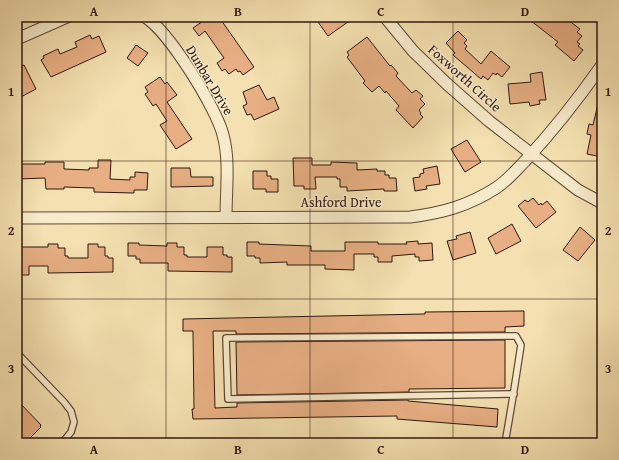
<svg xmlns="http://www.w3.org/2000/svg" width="619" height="460" font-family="'Gentium Book Plus',serif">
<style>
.building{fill:#e7af83;stroke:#2e170f}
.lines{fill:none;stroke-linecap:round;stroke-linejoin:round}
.service-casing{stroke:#604937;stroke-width:8}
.minor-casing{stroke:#604937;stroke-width:13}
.service{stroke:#f8ebcc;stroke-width:5.5}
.minor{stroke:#f8ebcc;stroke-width:11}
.grid{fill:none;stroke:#2e170f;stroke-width:1;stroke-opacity:0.55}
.labels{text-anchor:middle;stroke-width:3;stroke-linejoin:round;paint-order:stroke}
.street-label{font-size:14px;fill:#2e170f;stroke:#f8ebcc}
.neatline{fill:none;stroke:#2e170f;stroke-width:1.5}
.grid-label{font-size:13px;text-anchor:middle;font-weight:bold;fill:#2e170f}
</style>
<rect width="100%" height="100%" fill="#f4e0b0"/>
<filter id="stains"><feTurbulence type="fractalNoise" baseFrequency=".005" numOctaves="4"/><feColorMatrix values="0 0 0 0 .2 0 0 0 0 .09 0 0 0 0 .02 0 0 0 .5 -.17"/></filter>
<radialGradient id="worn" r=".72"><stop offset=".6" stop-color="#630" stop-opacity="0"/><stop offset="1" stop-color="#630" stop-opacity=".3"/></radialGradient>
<!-- building -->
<g class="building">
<polygon points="209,17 219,17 254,67 243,75 240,71 238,72 236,69 229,74 225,69 222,71 217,63 224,58 205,31 199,36 193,28"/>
<polygon points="324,17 355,17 328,36 318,22"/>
<polygon points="526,17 564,17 580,29 577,32 582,36 577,42 580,44 578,46 583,50 574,61 555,45 558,42"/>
<polygon points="458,31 467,40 464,43 467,46 465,49 481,64 491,51 510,67 502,77 497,73 496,75 493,73 488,80 483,76 481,79 453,55 455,53 446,43"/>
<polygon points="90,35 92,39 99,36 106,52 51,77 41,60 44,58 43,56 58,49 60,54 77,47 75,42"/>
<polygon points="367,37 390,66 391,65 398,73 396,76 412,93 416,90 423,96 420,99 425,104 419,110 421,113 420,114 423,117 413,128 396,110 399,106 386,91 385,93 379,86 372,92 363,83 365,81 347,57 349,55 347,52"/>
<polygon points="136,45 148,53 138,66 127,58"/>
<polygon points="24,65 36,89 17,99 17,68"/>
<polygon points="542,72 546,100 539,100 540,104 530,106 529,102 510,104 508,84 531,82 530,74"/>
<polygon points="160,77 165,84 167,82 177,95 167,102 192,139 176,149 160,125 167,121 156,104 153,106 145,94 148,92 145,87"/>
<polygon points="259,85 267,100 274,97 279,109 254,120 251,114 247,115 243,106 247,104 243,92"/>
<polygon points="598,104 602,104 602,157 587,154 591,135 587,134 589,124 593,125"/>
<polygon points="467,140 481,162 465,172 451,149"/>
<polygon points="293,158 312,158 312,165 331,165 331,162 357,163 357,170 377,169 377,171 385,171 385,175 389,175 389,178 396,178 397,191 384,191 384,189 347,191 347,187 340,187 340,179 337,179 337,177 315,177 316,189 304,189 304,186 294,186"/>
<polygon points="98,160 111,160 110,179 130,180 130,177 135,177 135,172 148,173 147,190 134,190 134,193 94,192 94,188 64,187 64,189 46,189 45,178 17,179 17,164 45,164 45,162 64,162 64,169 89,170 89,168 98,168"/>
<polygon points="437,166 440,184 426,186 427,189 415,191 413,178 420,177 420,174 424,173 423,169"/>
<polygon points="171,168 190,168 191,177 213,177 213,186 171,187"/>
<polygon points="253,171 267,171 267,176 271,176 271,179 278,179 278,192 266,192 266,189 253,189"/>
<polygon points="533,198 539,205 541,203 542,205 547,201 556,212 536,228 518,206 525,200 528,202"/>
<polygon points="512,224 521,241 496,254 488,238"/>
<polygon points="580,227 595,240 578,261 563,250"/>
<polygon points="470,232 476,253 453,260 447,241 457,239 456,236"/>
<polygon points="418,241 418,244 432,243 433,260 419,261 419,257 415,257 415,254 392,256 392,262 378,262 378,257 374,257 374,254 354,254 354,270 325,269 325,265 287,265 287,262 260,263 260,258 255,258 255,256 247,256 247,242 259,242 259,244 311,246 311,251 345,251 345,242 378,242 378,244 407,244 406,242"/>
<polygon points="128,243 139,243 139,245 167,246 167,243 177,243 177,247 184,247 184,255 187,255 187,257 207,257 207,247 223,247 223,255 227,255 227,257 232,257 232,272 168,271 168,263 140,263 140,259 136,259 136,256 128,256"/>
<polygon points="48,244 58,244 58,248 65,248 65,256 68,256 68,258 88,258 88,244 98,244 98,247 105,247 105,256 108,256 108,258 113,258 113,272 48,273 48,266 29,266 29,275 17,275 17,247 48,247"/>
<polygon points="524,311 524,326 505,327 505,332 236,334 236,331 213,331 215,408 237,407 237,403 408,400 408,401 498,409 497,427 397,419 397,416 193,419 192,409 194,409 193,331 183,331 183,319 425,314 425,312"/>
<polygon points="505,340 505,388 409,389 409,392 237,395 236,342"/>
<polygon points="17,400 41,425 40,426 41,427 25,443 17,443"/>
</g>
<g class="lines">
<defs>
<g id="service">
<polyline points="17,353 64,402 71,411 74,422 71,432 62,443"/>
<path d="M505 443C511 410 516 378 521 345L516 336 226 338 228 399 514 394"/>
</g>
<g id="minor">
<path d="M145 17C168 30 217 109 223 135 230 160 226 191 226 217"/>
<polyline points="385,17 413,51 447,84 489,121 578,190 602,203"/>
<polyline points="17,39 67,17"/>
<path d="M17 218 410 217C442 213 468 206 496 188 507 181 516 170 525 161 553 131 578 99 602 65"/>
</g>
</defs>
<!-- service casing -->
<use href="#service" class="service-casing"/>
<!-- minor casing -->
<use href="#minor" class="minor-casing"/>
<!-- service -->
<use href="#service" class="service"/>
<!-- minor -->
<use href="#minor" class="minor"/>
</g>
<!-- grid -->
<path class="grid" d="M166 17V443M310 17V443M453 17V443M17 161H602M17 299H602"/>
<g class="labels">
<!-- street labels -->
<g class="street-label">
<text transform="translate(465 78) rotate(42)" y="5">Foxworth Circle</text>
<text transform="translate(210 80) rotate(59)" y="5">Dunbar Drive</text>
<text x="341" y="207">Ashford Drive</text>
</g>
</g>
<!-- margin -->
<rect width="619" height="460" fill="none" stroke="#f4e0b0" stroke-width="44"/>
<rect x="22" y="22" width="575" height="416" class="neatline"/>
<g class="grid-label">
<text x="94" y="16">A</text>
<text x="238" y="16">B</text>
<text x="381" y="16">C</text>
<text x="525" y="16">D</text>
<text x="11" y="96">1</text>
<text x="608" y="96">1</text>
<text x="11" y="235">2</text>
<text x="608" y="235">2</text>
<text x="11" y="373">3</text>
<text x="608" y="373">3</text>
<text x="94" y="454">A</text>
<text x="238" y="454">B</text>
<text x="381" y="454">C</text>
<text x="525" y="454">D</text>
</g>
<rect width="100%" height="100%" filter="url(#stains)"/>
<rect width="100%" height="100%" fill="url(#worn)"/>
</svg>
